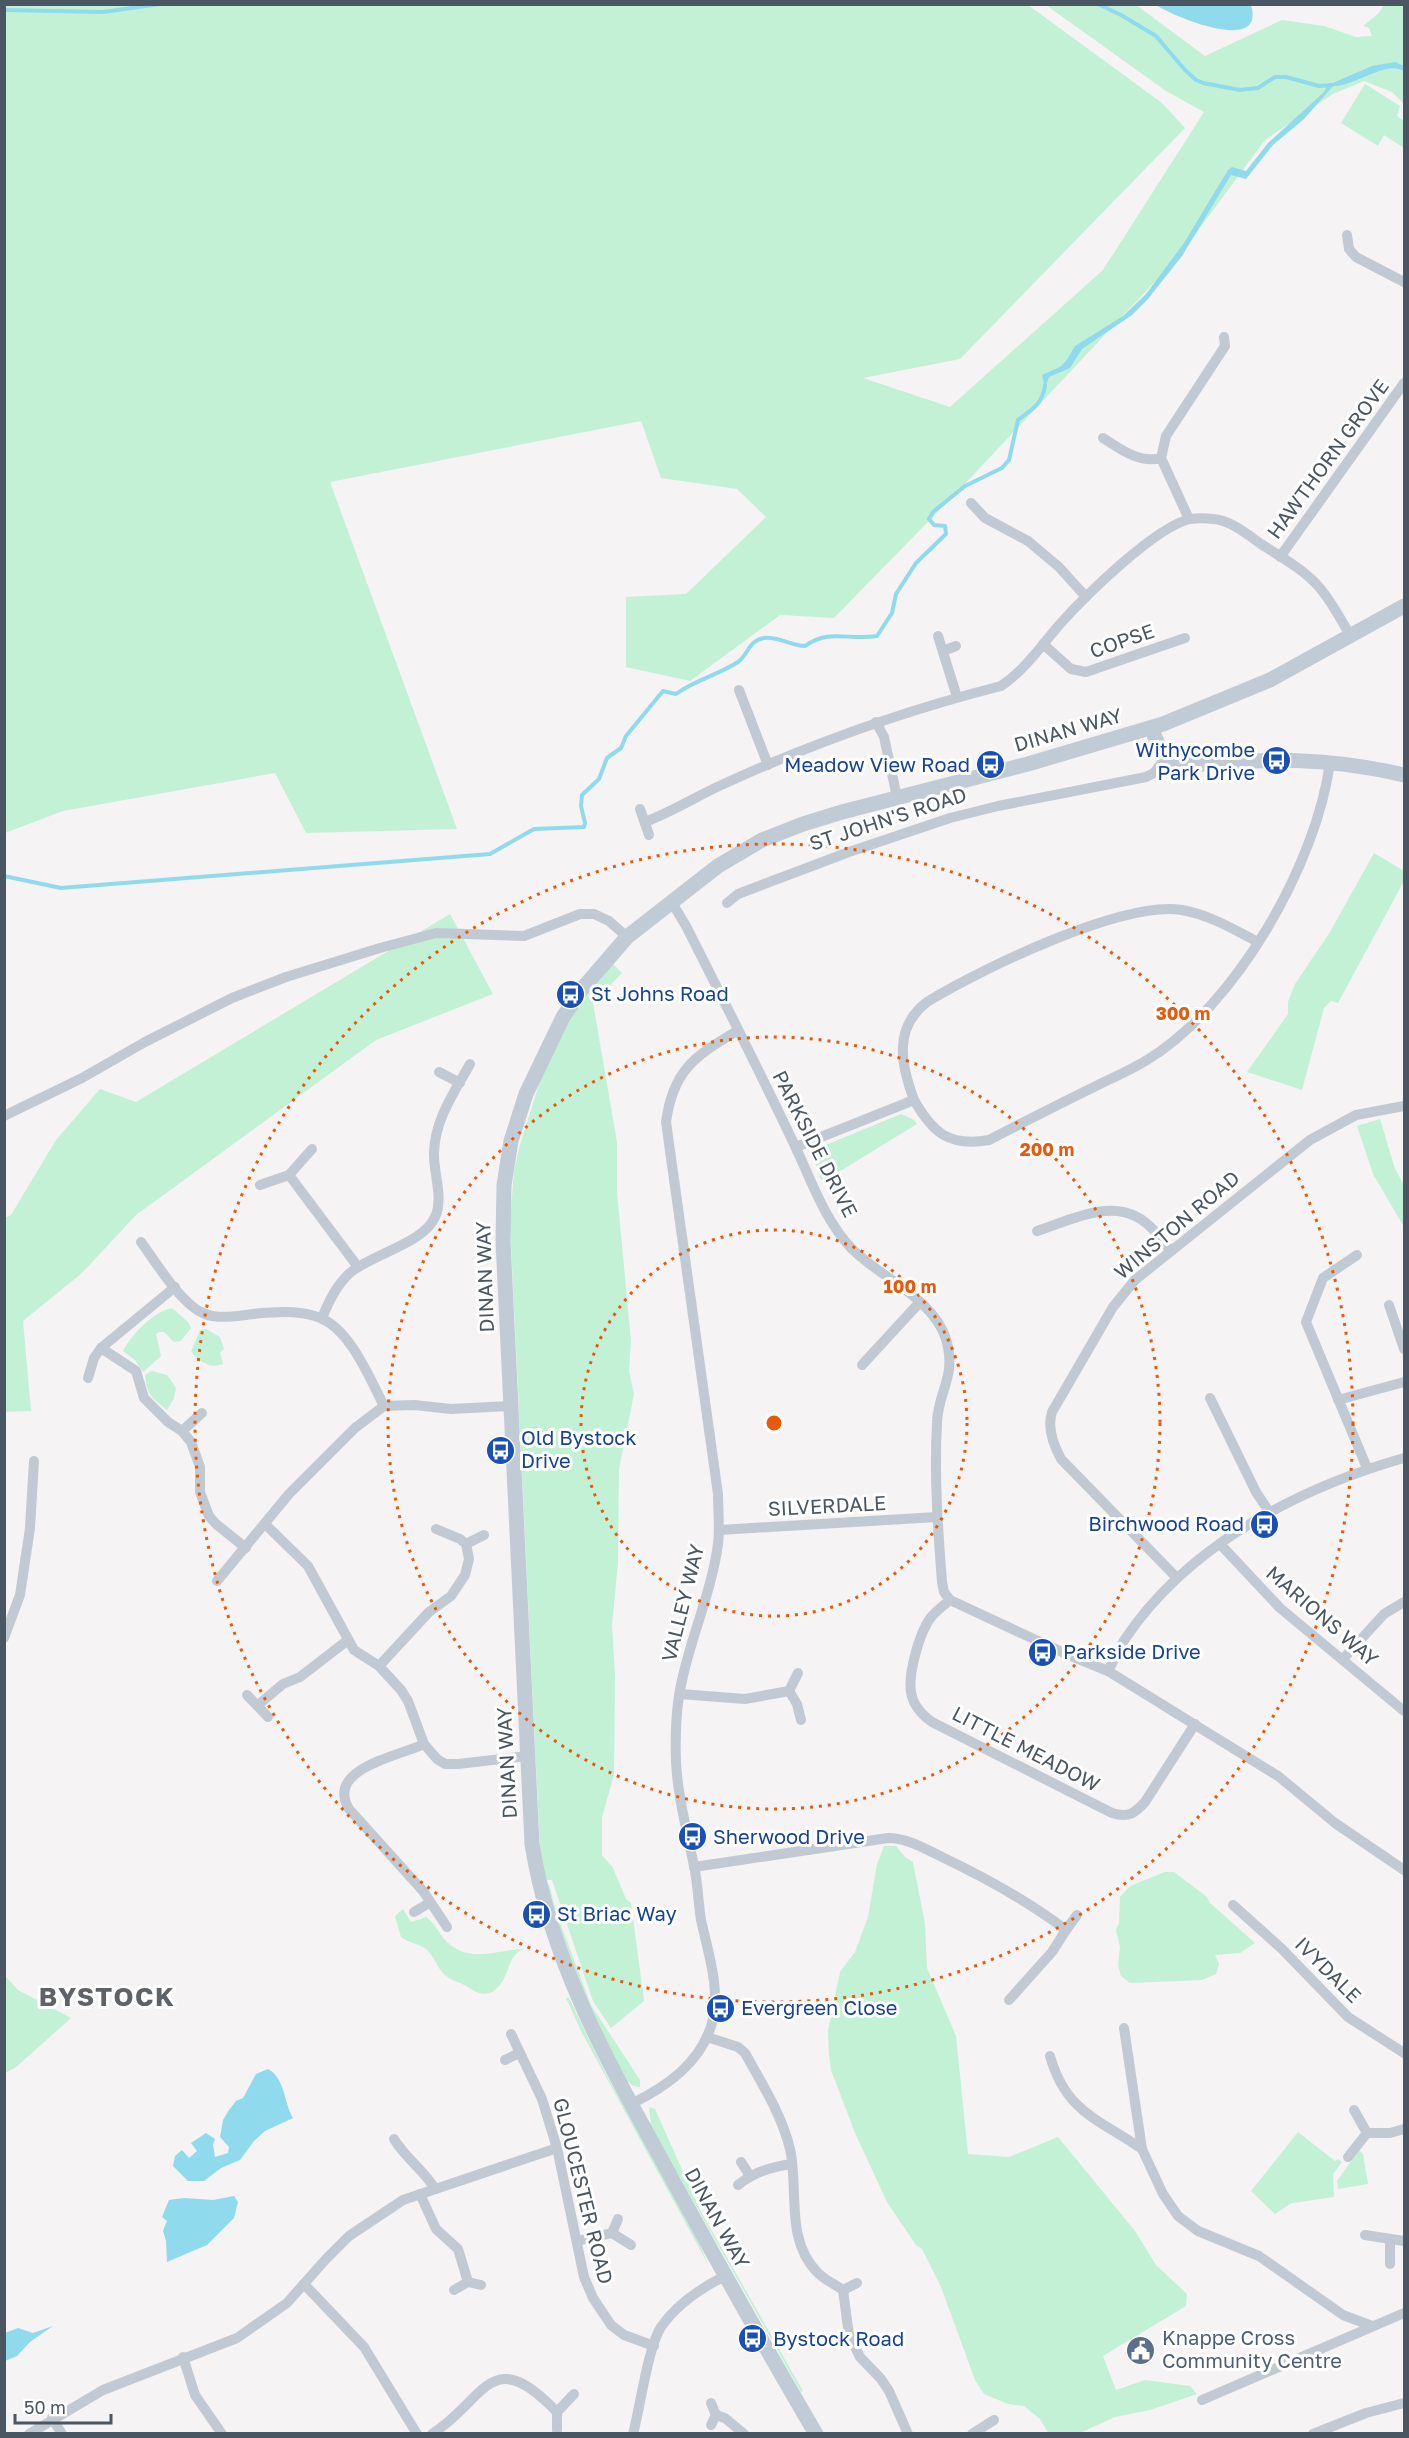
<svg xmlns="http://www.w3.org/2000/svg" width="1409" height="2438" font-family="'Golos Text',sans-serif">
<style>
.green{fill:#c3f1d5}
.water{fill:#90daee}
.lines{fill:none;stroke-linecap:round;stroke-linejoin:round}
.stream{stroke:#90daee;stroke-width:4}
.street{stroke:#c1cad2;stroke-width:10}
.secondary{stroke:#c1cbd6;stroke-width:15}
.ring{fill:none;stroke:#e8590c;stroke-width:3;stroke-dasharray:3 6}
.labels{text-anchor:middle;stroke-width:6;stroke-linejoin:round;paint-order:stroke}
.street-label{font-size:20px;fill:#4a5661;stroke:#fff}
.transit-label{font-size:20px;fill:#164399;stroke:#fff;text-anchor:start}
.service-label{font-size:20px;fill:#4e5e75;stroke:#fff;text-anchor:start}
.district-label{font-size:26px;font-weight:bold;letter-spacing:1.5px;fill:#5f6368;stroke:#fff}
.centre{fill:#e8590c;stroke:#fff;stroke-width:3}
.ring-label{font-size:18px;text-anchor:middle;font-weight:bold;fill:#e8590c;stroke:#fff;stroke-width:6;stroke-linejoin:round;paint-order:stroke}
</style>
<rect width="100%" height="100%" fill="#f5f3f3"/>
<!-- green -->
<g class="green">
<polygon points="5,5 1028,5 1162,103 1185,128 960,359 863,378 950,407 1103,270 1204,112 1166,91 1046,5 1136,5 1205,56 1282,20 1324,26 1356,37 1372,36 1369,28 1363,26 1378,14 1384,5 1404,5 1404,104 1392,92 1364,81 1333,94 1265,140 1180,255 961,488 834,618 780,615 690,681 626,667 626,597 686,594 766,517 737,489 661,478 641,421 330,482 457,829 306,833 275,773 63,811 5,833"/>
<polygon points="1365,84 1400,106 1397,116 1404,121 1404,148 1384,135 1378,146 1341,123"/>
<polygon points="1374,853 1404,871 1404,881 1338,1003 1331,1001 1324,1008 1302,1090 1247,1072 1288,1014 1288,1002 1295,984 1330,932"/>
<polygon points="450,914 493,994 376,1040 136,1215 82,1273 23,1321 31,1411 5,1412 4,1218 11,1215 56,1140 100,1089 136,1102"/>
<polygon points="613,964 622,973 593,1003 617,1142 617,1192 631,1341 629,1371 634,1394 619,1469 618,1563 612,1625 615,1674 614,1775 602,1817 602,1855 613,1868 626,1899 631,1903 644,2001 611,2028 593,2001 552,1880 545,1880 540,1849 510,1223 514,1171 519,1148 541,1078 570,1018"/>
<path d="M901 1114 914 1120 917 1124 842 1170 821 1180C816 1167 812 1158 821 1147Z"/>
<polygon points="1380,1119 1395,1169 1404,1185 1404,1227 1373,1174 1357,1126"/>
<path d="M172 1308 188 1322 191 1328 181 1341 174 1342 164 1332H159L156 1334 161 1356 143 1372 135 1360 123 1351C132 1334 153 1312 172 1308Z"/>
<path d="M206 1329 220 1337 224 1349 220 1353 223 1364C209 1369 201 1362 191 1352L200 1330Z"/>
<path d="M152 1371 167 1375 176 1388 174 1398 167 1410C151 1397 147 1395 145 1375Z"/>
<polygon points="884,1846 896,1846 905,1857 913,1862 925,1924 927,1968 956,2036 968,2154 1009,2157 1058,2137 1135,2231 1156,2265 1187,2294 1186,2306 1103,2356 1116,2390 1145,2380 1190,2386 1197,2394 1150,2410 1115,2417 1080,2433 1048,2433 1040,2419 1024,2406 1008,2404 984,2394 975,2380 941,2287 922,2249 916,2245 887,2202 855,2133 831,2070 829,2054 828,2031 840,1972 855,1952 868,1917 877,1864"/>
<polygon points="1165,1872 1174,1872 1207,1897 1210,1903 1255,1943 1240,1953 1215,1955 1219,1964 1216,1974 1202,1980 1130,1983 1121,1976 1118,1966 1120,1947 1116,1930 1119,1923 1120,1897 1130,1886"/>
<polygon points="549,1884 556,1912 591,2005 640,2080 640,2087 633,2086 626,2080 587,2002 555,1917 546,1886"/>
<path d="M403 1909 411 1922 426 1917C435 1923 439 1934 447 1942 471 1964 496 1950 523 1949 507 1956 510 1975 498 1987 487 1999 477 1993 466 1986 458 1981 448 1980 442 1972 436 1965 433 1955 426 1949 418 1943 408 1943 401 1937L395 1916Z"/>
<polygon points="5,1976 18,1990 71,2018 15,2068 5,2073"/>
<polygon points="566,1998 569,1998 606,2074 698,2241 709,2266 581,2031"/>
<polygon points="649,2107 655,2109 700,2210 803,2391 801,2392 651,2126"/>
<polygon points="1298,2132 1335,2161 1338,2159 1342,2162 1333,2174 1334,2197 1292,2203 1275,2214 1251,2191"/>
<polygon points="1359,2150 1363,2154 1368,2184 1338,2189 1337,2181"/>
</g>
<!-- water -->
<g class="water">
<path d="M1156 5H1251C1266 55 1174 17 1156 5Z"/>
<path d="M1395 62 1404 66V72C1389 58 1354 87 1333 86L1304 119 1273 145 1246 179 1231 175 1182 256 1148 299 1132 315 1082 349 1070 368 1049 377 1045 387 1042 375 1060 367 1066 361 1075 346 1123 316 1146 294 1184 243 1228 170 1232 167 1246 171 1268 143 1324 92 1328 85 1372 66Z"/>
<path d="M268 2069C285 2078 284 2103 293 2118L265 2131 254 2141 240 2160 221 2168 204 2181H188L173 2166 175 2156 182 2150 189 2158 197 2151 191 2143 206 2133 215 2139 213 2145 215 2157 228 2153 229 2147 220 2137 223 2120 229 2110 236 2101 243 2098 256 2074Z"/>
<polygon points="234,2196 238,2202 234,2218 207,2245 167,2262 166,2241 163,2231 167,2221 162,2217 169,2200 184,2198 213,2200"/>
<polygon points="53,2326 30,2342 17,2356 5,2361 5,2333 18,2328 33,2333"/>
</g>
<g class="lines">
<!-- stream -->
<g class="stream">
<polyline points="1098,4 1121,15 1156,36 1185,70 1196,80 1203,83 1240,90 1258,88 1275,77 1286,77 1319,86 1332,85"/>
<polyline points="4,10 103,12 160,4"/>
<path d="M4 876 61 888 490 854 534 829 584 827 585 823 581 806 582 795 599 779 607 758 621 748 626 736 663 691 676 694C695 680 718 675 738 662 748 655 749 640 764 638 777 636 792 646 805 646 830 628 848 641 877 636L892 613 896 594 916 563 946 534 945 526 934 525 929 519 933 512 965 486 1002 468 1009 460 1018 420C1033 409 1043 403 1045 385"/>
</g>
<!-- street -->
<g class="street">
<polyline points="1347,235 1349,249 1356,257 1404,282"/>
<path d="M1103 438C1120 449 1140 464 1161 458"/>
<polyline points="971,503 985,518 1028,541 1059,567 1086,597"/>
<polyline points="1189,519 1161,458 1166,436 1225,346 1224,337"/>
<polyline points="1280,557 1404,383"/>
<polyline points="938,636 957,697"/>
<polyline points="1043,644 1071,669 1086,672 1185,638"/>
<polyline points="943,651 956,646"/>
<polyline points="739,690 768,765"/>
<polyline points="876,722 884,737 897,797"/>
<polyline points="640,809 649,835"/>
<path d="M645 822C674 811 700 794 728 782 816 742 907 710 1001 686 1025 670 1041 646 1060 624 1085 596 1155 527 1190 519 1197 518 1206 518 1213 519 1230 520 1247 534 1261 544 1281 557 1303 569 1319 587 1332 602 1341 620 1351 637"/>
<path d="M671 901 686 926C723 999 760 1072 795 1146 812 1182 824 1219 852 1249 880 1277 934 1299 946 1339 957 1378 938 1390 937 1423 934 1476 938 1530 942 1582L944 1592 950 1600 1064 1653 1108 1671 1278 1776 1335 1823 1404 1870"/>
<polyline points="727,903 738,894 849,852 950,818 998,806 1146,777 1154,773 1166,757"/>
<polyline points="439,1072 460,1083"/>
<path d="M914 1100C901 1065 893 1028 927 1002 979 970 1123 900 1182 910 1210 915 1233 929 1258 942"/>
<polyline points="4,1116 82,1078 145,1042 232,998 286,977 380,948 436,933 524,936 580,914 594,914 609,921 627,937"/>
<path d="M796 1147 914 1100C933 1133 949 1147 989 1140 1024 1122 1059 1104 1094 1087 1112 1078 1131 1070 1147 1060 1236 1006 1317 863 1330 762"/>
<polyline points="289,1175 312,1149"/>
<polyline points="260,1185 289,1175 358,1267"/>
<path d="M1037 1231C1066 1222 1107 1200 1137 1217 1151 1224 1161 1239 1171 1251"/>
<path d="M141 1242C156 1262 181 1305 205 1314 221 1320 244 1315 261 1313 280 1312 301 1310 320 1318 350 1329 370 1379 384 1406"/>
<polyline points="1357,1255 1323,1278 1306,1322 1367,1468"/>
<polyline points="1389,1305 1404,1349"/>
<path d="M322 1318C329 1301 337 1284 351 1272 373 1254 424 1243 435 1217 444 1198 433 1172 434 1152 435 1119 455 1091 470 1064"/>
<polyline points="101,1348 136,1371 144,1398 168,1422 182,1431 191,1442 200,1467 200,1492 209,1516 216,1524 246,1548"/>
<polyline points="862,1365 920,1302"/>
<polyline points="88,1378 94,1358 101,1348 175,1287"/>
<polyline points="1210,1398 1256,1492 1270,1513"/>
<polyline points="1338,1400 1404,1382"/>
<polyline points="182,1431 202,1413"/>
<polyline points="265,1524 308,1566 354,1650 379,1666 401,1690 408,1701 424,1744 437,1759 445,1764 458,1764 527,1756"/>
<polyline points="436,1529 460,1539 466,1544 484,1535"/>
<polyline points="719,1530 937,1517"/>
<polyline points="1220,1544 1280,1608 1404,1711"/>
<path d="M1177 1578 1061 1459C1054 1446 1047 1427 1052 1412L1113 1307 1135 1280 1310 1140 1356 1115 1404 1106"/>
<polyline points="217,1581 289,1494 355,1428 384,1406 414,1405 451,1409 512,1406"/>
<path d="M950 1600C944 1605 937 1610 932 1616 920 1630 908 1673 911 1692 913 1705 922 1715 932 1722L1112 1813C1128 1818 1134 1814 1145 1802L1195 1724"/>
<polyline points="4,1638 20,1595 30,1528 34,1461"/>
<polyline points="1343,1659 1384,1614 1404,1602"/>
<polyline points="379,1666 429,1612 451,1596 465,1575 469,1559 466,1544"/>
<path d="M1108 1671C1114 1660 1119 1649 1125 1639 1188 1545 1299 1488 1404 1458"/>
<polyline points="789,1691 798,1673"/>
<polyline points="680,1694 745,1699 789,1691 797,1704 801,1720"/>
<polyline points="247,1695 268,1717"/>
<polyline points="258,1705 283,1684 300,1677 348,1640"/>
<path d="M424 1744C400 1756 325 1768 349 1809L423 1891 447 1927"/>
<path d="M694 1867 888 1838C907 1838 923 1848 940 1856 984 1877 1027 1900 1066 1930L1052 1952 1009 2000"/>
<polyline points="1233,1905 1282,1949 1348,2017 1404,2053"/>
<polyline points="414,1912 429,1903"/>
<polyline points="1066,1930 1077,1915"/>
<polyline points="1124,2028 1142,2149 1163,2194 1178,2216 1198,2231 1259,2256 1343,2315 1372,2326"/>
<polyline points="511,2034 542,2099 557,2148 584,2277 593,2298 611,2325 624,2335 654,2346"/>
<path d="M707 2037 738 2047 745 2053C762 2084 782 2115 790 2149 799 2190 785 2239 817 2272 824 2280 835 2284 843 2290L857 2283"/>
<path d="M1050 2056C1066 2112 1097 2118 1142 2149"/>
<polyline points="505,2060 519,2053"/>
<path d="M631 2104C666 2087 701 2063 712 2023 721 1990 708 1952 701 1920 698 1902 698 1883 694 1866 687 1831 678 1798 676 1762 675 1734 676 1703 683 1676 693 1632 712 1589 718 1544 720 1527 718 1511 718 1494L666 1122C673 1070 695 1056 737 1031"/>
<polyline points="1354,2110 1367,2133"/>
<path d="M394 2139C405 2158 424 2170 435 2189"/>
<polyline points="1348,2157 1367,2133 1390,2133 1404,2129"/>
<polyline points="741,2162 750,2176"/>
<path d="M738 2185C754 2172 771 2167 792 2164"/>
<polyline points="420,2194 436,2229 458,2249 468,2282"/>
<polyline points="612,2233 618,2219"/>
<polyline points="1365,2235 1404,2241"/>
<polyline points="577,2241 612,2233 631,2245"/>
<polyline points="1390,2264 1390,2240"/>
<polyline points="304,2284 364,2347 417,2434"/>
<polyline points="454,2290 468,2282 481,2285"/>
<polyline points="843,2290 849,2335 860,2357 881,2379 889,2391 908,2434"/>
<polyline points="183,2357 195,2395 222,2434"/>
<polyline points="1202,2400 1404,2313"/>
<polyline points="716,2415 725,2418 744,2434"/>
<polyline points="52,2418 62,2434"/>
<polyline points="711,2425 716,2415 711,2403"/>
<polyline points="557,2430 557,2412 574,2394"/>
<polyline points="29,2434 103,2390 237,2338 287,2303 326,2259 349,2236 403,2200 557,2148"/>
<path d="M432 2434C486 2400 490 2342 557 2412"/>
<path d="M633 2434C640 2408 648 2347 661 2327 677 2304 701 2288 725 2276"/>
<polyline points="972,2434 994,2420"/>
<polyline points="1313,2434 1366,2413 1404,2403"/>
</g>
<!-- secondary -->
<g class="secondary">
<path d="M1152 728C1157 748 1168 762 1190 765 1268 758 1327 757 1404 775"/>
<path d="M816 2434C766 2349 718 2263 671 2177 613 2071 551 1965 532 1844L503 1241 504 1185 511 1141 526 1094 563 1017 583 988 627 937 718 866 762 840 803 824 842 812 1028 764 1163 724 1270 680 1404 606"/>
</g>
</g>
<!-- distance rings -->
<g class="ring">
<circle cx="774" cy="1423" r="193"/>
<circle cx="774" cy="1423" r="386"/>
<circle cx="774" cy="1423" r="579"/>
</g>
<!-- icons -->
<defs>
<symbol id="bus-disc" viewBox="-11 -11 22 22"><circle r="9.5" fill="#1a4fb4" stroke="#fff"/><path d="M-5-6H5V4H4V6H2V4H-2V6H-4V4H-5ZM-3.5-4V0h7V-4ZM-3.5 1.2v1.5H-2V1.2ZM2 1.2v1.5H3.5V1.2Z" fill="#fff"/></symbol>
<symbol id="civic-disc" viewBox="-11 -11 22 22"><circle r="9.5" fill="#5c6f8a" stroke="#fff"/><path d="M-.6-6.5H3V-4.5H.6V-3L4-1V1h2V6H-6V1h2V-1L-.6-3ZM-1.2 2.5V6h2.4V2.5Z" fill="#fff"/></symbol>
</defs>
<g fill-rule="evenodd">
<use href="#bus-disc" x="1260" y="744" width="33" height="33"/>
<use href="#bus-disc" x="974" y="748" width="33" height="33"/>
<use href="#bus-disc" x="554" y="978" width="33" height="33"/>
<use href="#bus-disc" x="484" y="1434" width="33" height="33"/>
<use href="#bus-disc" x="1248" y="1508" width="33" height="33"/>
<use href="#bus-disc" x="1026" y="1636" width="33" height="33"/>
<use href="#bus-disc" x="676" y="1820" width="33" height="33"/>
<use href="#bus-disc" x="520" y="1898" width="33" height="33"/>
<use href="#bus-disc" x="704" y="1992" width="33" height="33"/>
<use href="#bus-disc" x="736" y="2322" width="33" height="33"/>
<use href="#civic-disc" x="1124" y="2334" width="33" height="33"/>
</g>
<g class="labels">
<!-- street labels -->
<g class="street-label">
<text transform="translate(1328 459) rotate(-54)" y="7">HAWTHORN GROVE</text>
<text transform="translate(1122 641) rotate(-19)" y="7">COPSE</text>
<text transform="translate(1068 730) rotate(-16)" y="7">DINAN WAY</text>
<text transform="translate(888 819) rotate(-18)" y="7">ST JOHN'S ROAD</text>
<text transform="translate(815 1144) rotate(63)" y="7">PARKSIDE DRIVE</text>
<text transform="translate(1177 1225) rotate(-40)" y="7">WINSTON ROAD</text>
<text transform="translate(485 1277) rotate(-92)" y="7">DINAN WAY</text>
<text transform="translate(827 1506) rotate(-3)" y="7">SILVERDALE</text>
<text transform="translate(683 1603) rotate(-76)" y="7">VALLEY WAY</text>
<text transform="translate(1322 1616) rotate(41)" y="7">MARIONS WAY</text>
<text transform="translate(1026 1749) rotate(27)" y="7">LITTLE MEADOW</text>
<text transform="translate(507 1763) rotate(-93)" y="7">DINAN WAY</text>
<text transform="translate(1328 1970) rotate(45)" y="7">IVYDALE</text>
<text transform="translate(583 2191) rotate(76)" y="7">GLOUCESTER ROAD</text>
<text transform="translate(717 2218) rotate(61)" y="7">DINAN WAY</text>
</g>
<!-- transit labels -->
<g class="transit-label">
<text x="1255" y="757" text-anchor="end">Withycombe<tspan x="1255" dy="23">Park Drive</tspan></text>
<text x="970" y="772" text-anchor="end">Meadow View Road</text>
<text x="591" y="1001">St Johns Road</text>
<text x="521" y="1445">Old Bystock<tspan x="521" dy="23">Drive</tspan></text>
<text x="1244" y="1531" text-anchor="end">Birchwood Road</text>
<text x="1063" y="1659">Parkside Drive</text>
<text x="713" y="1844">Sherwood Drive</text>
<text x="557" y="1921">St Briac Way</text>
<text x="741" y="2015">Evergreen Close</text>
<text x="773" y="2346">Bystock Road</text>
</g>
<!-- service labels -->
<g class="service-label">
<text x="1162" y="2345">Knappe Cross<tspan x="1162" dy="23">Community Centre</tspan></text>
</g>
<!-- district labels -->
<g class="district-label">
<text x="107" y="2006">BYSTOCK</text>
</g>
</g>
<circle cx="774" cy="1423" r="9" class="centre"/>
<g class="ring-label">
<text x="1183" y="1020">300 m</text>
<text x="1047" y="1156">200 m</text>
<text x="910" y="1293">100 m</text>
</g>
<!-- border -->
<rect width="1409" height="2438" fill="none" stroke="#4a5661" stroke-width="12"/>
<!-- scale -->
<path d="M15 2414v9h96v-9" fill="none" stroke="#4a5661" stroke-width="3"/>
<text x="24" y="2414" font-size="18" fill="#4a5661" stroke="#ffffff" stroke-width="4.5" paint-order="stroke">50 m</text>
</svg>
